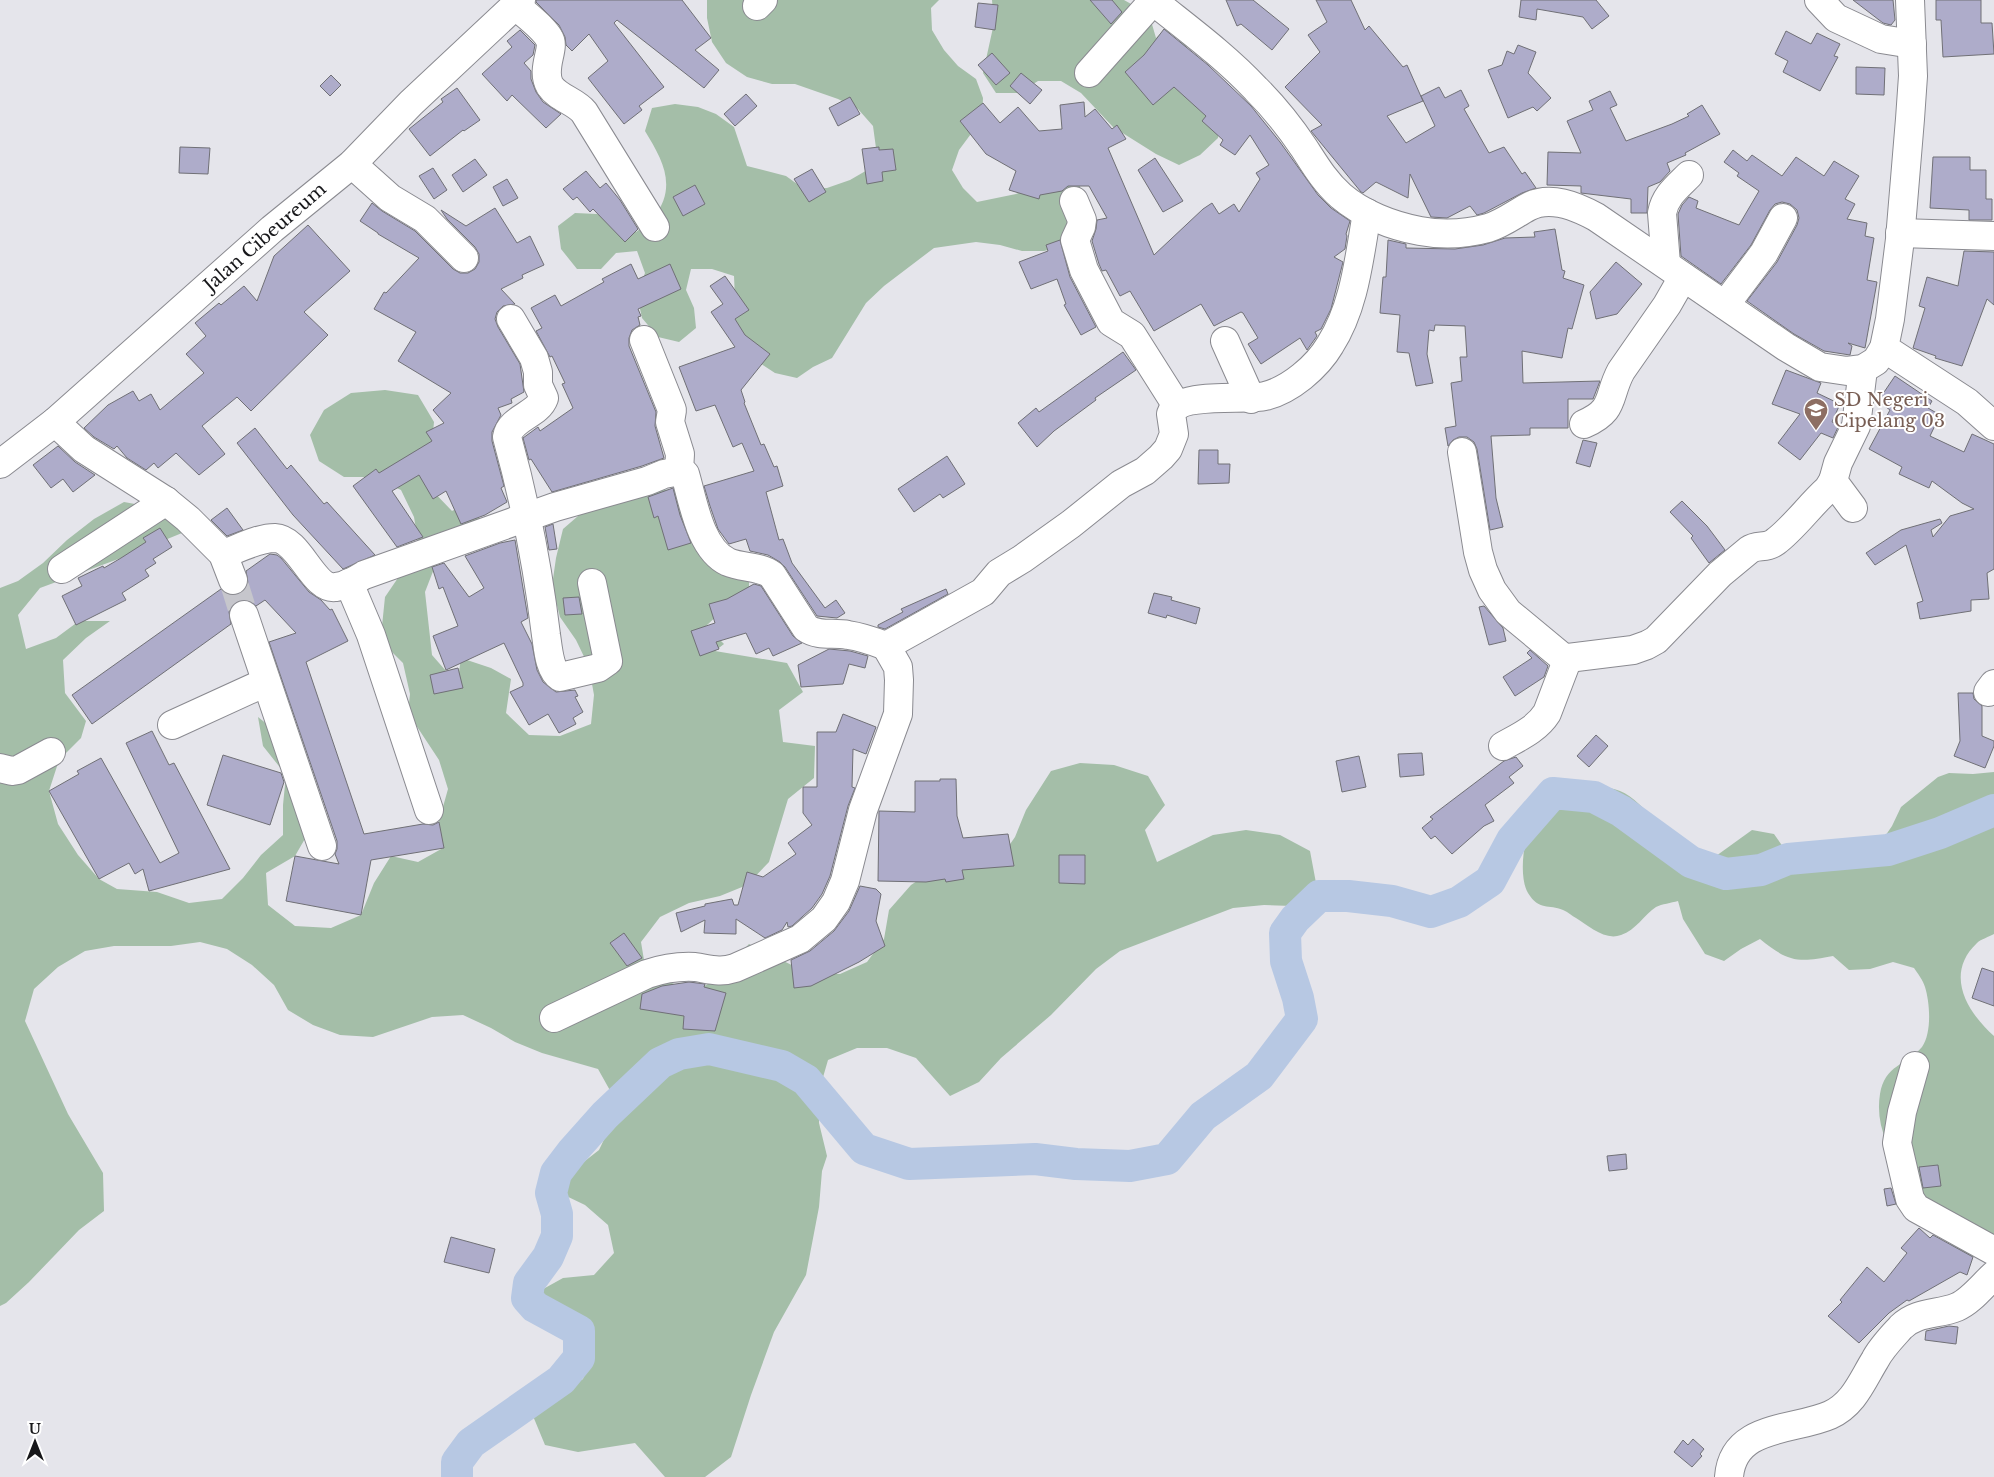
<svg xmlns="http://www.w3.org/2000/svg" width="1994" height="1477" font-family="'Libre Baskerville',serif">
<style>
.forest{fill:#a4bea8}
.lines{fill:none;stroke-linecap:round;stroke-linejoin:round}
.river{stroke:#b7c8e3;stroke-width:32}
.building{fill:#aeacca;stroke:#707076}
.minor-tunnel{stroke:#c6c6cc;stroke-width:28;stroke-dasharray:28 14;stroke-linecap:butt}
.minor-casing{stroke:#8a8a90;stroke-width:30}
.minor{stroke:#fff;stroke-width:28}
.labels{text-anchor:middle;stroke-width:4;stroke-linejoin:round;paint-order:stroke}
.street-label{font-size:18px;fill:#17171a;stroke:#fff}
.education-label{font-size:18px;fill:#785e54;stroke:#fff;text-anchor:start}
</style>
<rect width="100%" height="100%" fill="#e5e5eb"/>
<!-- forest -->
<g class="forest">
<path d="M707 0H939L931 8 932 30 944 50 958 66 976 79 983 98 982 119 959 150 952 170 963 188 977 202 1016 194 1061 176 1080 186 1083 206 1066 245 1044 251H1022L1000 245 976 242 934 248 884 286 866 303 832 358 813 367 797 378 775 373 755 360 729 322 735 299 734 276 712 269H691L686 290 694 308 696 328 679 342 658 337 642 318 637 295 645 273 637 251 616 253 601 269H577L561 249 558 226 575 213 597 214 636 232C642 227 650 223 654 217 678 186 662 159 645 131L652 108 675 104 698 107 716 114 734 127 747 166 786 176 804 189 827 188 850 180 869 169 876 148 873 126 858 109 838 99 795 84H772L747 77 726 63 712 42 707 18Z"/>
<polygon points="992,0 1124,0 1149,14 1156,38 1169,26 1169,51 1183,40 1184,41 1220,118 1218,138 1200,155 1179,165 1156,154 1113,127 1081,93 1061,81 1038,81 1019,93 996,93 983,73 994,23"/>
<polygon points="385,390 418,395 434,422 428,486 452,511 454,510 482,519 437,561 425,592 432,655 446,671 459,672 461,658 491,668 511,679 506,713 529,735 560,736 591,724 594,695 589,667 576,640 560,617 552,586 556,558 563,529 585,510 646,489 680,490 679,510 704,515 724,542 749,561 749,594 722,611 706,626 724,644 715,651 787,663 803,692 779,710 783,742 815,746 814,778 788,799 769,862 747,885 720,896 689,903 660,917 641,942 646,972 693,992 721,977 729,965 749,944 810,974 840,974 867,962 884,939 889,910 911,885 938,867 999,860 1015,837 1026,810 1051,771 1080,763 1114,765 1148,776 1165,805 1145,830 1157,862 1213,835 1246,830 1280,835 1310,851 1316,883 1292,906 1264,905 1233,908 1120,951 1096,969 1051,1015 1001,1058 979,1082 950,1096 916,1058 887,1048 857,1048 828,1060 819,1091 819,1123 827,1156 822,1171 819,1207 806,1275 774,1332 751,1395 731,1457 705,1477 665,1477 635,1443 578,1452 545,1445 533,1416 556,1396 583,1379 592,1351 590,1320 562,1311 536,1293 563,1278 594,1275 614,1253 608,1225 585,1205 560,1193 576,1168 599,1150 612,1123 612,1094 598,1069 542,1053 515,1042 491,1028 463,1015 432,1017 373,1037 340,1035 313,1025 288,1010 274,985 252,965 227,949 200,942 171,946 114,946 85,951 58,967 34,989 25,1021 68,1114 103,1173 104,1211 79,1230 29,1282 6,1303 0,1306 0,588 18,581 43,563 67,540 94,519 124,502 157,508 182,533 121,558 40,588 18,615 26,649 56,638 79,621 110,621 86,638 63,660 65,693 86,721 81,738 59,760 49,791 58,824 78,855 99,879 117,889 157,892 189,903 222,899 243,878 261,855 283,835 283,805 286,775 263,746 258,717 283,737 310,830 295,856 266,873 268,905 295,926 331,928 361,915 374,883 391,856 418,862 443,848 439,821 448,789 439,760 408,713 410,694 403,663 392,652 382,626 385,597 419,547 414,517 401,490 373,477 344,477 319,461 310,435 324,410 351,393"/>
<path d="M1994 772V934C1989 937 1981 939 1977 943 1944 974 1967 1012 1994 1036V1258L1975 1253 1972 1258 1953 1253C1951 1246 1949 1238 1946 1231 1922 1186 1871 1150 1880 1094 1885 1064 1906 1066 1922 1047 1932 1033 1930 1003 1925 987 1923 980 1918 974 1914 968L1893 962 1870 969 1849 970 1833 956C1798 963 1788 962 1760 939L1741 949 1724 961 1705 954 1683 919 1678 901C1671 903 1662 904 1656 907 1644 915 1636 930 1621 935 1605 941 1589 926 1576 918 1572 916 1568 912 1563 910 1549 904 1539 911 1528 893 1515 871 1528 808 1549 794 1564 785 1604 784 1620 791 1633 796 1645 810 1655 820 1674 837 1692 848 1716 856L1752 830 1774 834 1788 854 1859 855 1879 845 1892 826 1901 807 1938 777 1949 773 1973 774Z"/>
</g>
<g class="lines">
<!-- river -->
<polyline class="river" points="457,1477 457,1462 471,1443 561,1380 579,1358 579,1331 535,1307 527,1298 529,1283 548,1257 557,1236 557,1214 551,1193 556,1173 572,1152 605,1115 660,1063 679,1054 709,1049 782,1066 806,1080 864,1149 909,1164 1035,1159 1076,1164 1130,1166 1167,1159 1203,1116 1259,1076 1302,1019 1298,998 1286,961 1285,933 1295,919 1319,896 1348,896 1392,901 1431,912 1459,902 1490,881 1512,840 1553,793 1594,797 1621,811 1691,862 1726,874 1761,870 1788,859 1888,850 1940,833 1994,810"/>
</g>
<!-- building -->
<g class="building">
<polygon points="536,0 682,0 711,38 695,50 719,70 704,88 617,20 614,23 664,87 639,106 642,110 624,124 588,78 608,61 589,34 572,51 566,45 565,37 559,25 536,2"/>
<polygon points="1090,0 1112,0 1122,12 1111,24"/>
<polygon points="1226,0 1253,0 1289,29 1272,50 1241,24 1237,26"/>
<polygon points="1316,0 1351,0 1365,30 1369,26 1403,67 1407,65 1423,101 1387,116 1406,143 1435,126 1421,96 1439,87 1445,98 1461,90 1469,106 1464,109 1489,153 1504,147 1522,174 1525,172 1536,188 1522,193 1484,213 1477,215 1470,206 1447,218 1431,217 1410,174 1408,198 1376,182 1363,193 1361,192 1311,131 1322,125 1285,87 1320,52 1308,35 1327,22"/>
<polygon points="1521,0 1596,0 1609,16 1592,29 1583,17 1537,9 1536,20 1519,17"/>
<polygon points="1853,0 1893,0 1895,20 1891,25 1883,23"/>
<polygon points="1936,0 1981,0 1981,23 1992,23 1994,54 1943,57 1941,20 1936,20"/>
<polygon points="978,3 998,5 995,30 975,27"/>
<polygon points="1164,29 1208,65 1251,106 1280,142 1318,195 1331,208 1350,221 1346,234 1347,236 1345,249 1334,257 1343,262 1331,309 1321,329 1315,332 1317,336 1307,350 1300,338 1261,364 1248,344 1258,338 1243,313 1241,312 1214,326 1201,304 1154,331 1130,291 1120,296 1106,270 1102,271 1099,264 1092,241 1096,229 1097,220 1107,218 1089,186 1068,186 1062,191 1040,195 1039,199 1009,190 1016,171 986,154 960,121 983,103 1000,123 1018,107 1039,131 1062,129 1060,105 1084,102 1085,117 1095,109 1112,129 1117,125 1126,139 1108,148 1154,255 1203,209 1212,203 1219,214 1234,204 1239,212 1260,179 1256,173 1269,165 1250,135 1235,155 1220,145 1223,140 1202,121 1206,116 1174,87 1153,105 1125,72 1144,55"/>
<polygon points="520,30 535,45 533,55 524,63 531,71 531,79 536,92 543,102 561,114 546,128 512,95 507,101 482,74 512,47 507,41"/>
<polygon points="1786,31 1811,44 1817,33 1840,44 1834,56 1838,57 1820,91 1783,72 1788,61 1775,54"/>
<polygon points="1518,45 1536,52 1528,73 1551,98 1537,111 1533,107 1508,118 1488,70 1502,65 1507,51 1514,54"/>
<polygon points="992,53 1010,73 996,85 978,65"/>
<polygon points="1856,67 1885,68 1884,95 1856,94"/>
<polygon points="1021,73 1042,90 1030,104 1010,86"/>
<polygon points="331,75 341,85 330,96 320,86"/>
<polygon points="457,88 480,120 464,131 463,130 430,156 409,129 443,102 441,99"/>
<polygon points="1610,91 1617,105 1610,108 1626,141 1672,124 1689,116 1687,114 1702,105 1720,134 1685,153 1686,155 1667,163 1670,171 1660,182 1648,187 1647,213 1631,213 1631,199 1581,193 1581,186 1547,185 1548,152 1581,153 1567,121 1593,110 1589,101"/>
<polygon points="746,94 757,106 735,126 724,114"/>
<polygon points="850,97 860,114 838,126 829,108"/>
<polygon points="180,147 210,148 208,174 179,173"/>
<polygon points="879,147 879,150 893,149 896,170 882,172 883,181 867,184 862,149"/>
<polygon points="1733,150 1747,161 1752,155 1782,176 1796,157 1824,176 1834,161 1859,176 1845,199 1855,204 1847,219 1867,223 1865,236 1874,238 1867,280 1877,282 1865,348 1848,343 1852,346 1850,355 1824,351 1794,334 1747,301 1777,262 1797,225 1799,218 1797,210 1790,204 1782,202 1775,204 1770,210 1751,245 1721,284 1681,256 1678,214 1682,205 1689,197 1698,201 1696,208 1739,225 1759,191 1737,176 1739,173 1724,162"/>
<polygon points="1933,157 1970,157 1970,170 1986,170 1986,199 1992,199 1992,220 1969,220 1969,210 1930,208"/>
<polygon points="1155,158 1183,201 1163,212 1138,170"/>
<polygon points="475,159 487,175 463,192 452,175"/>
<polygon points="433,168 447,190 434,199 419,176"/>
<polygon points="812,169 826,192 809,202 794,179"/>
<polygon points="586,171 600,188 606,183 620,200 638,229 625,242 593,209 590,212 577,197 573,200 563,189"/>
<polygon points="507,179 518,198 503,206 493,187"/>
<polygon points="695,185 705,204 683,216 673,197"/>
<polygon points="372,203 382,211 415,231 453,269 460,273 468,273 475,269 479,262 479,254 475,247 447,219 441,210 466,226 495,208 517,243 530,236 544,265 522,275 523,278 501,289 515,304 503,306 497,312 495,319 498,327 520,364 524,392 511,399 512,403 498,408 501,415 492,432 492,441 504,486 501,488 507,502 485,515 461,524 446,491 433,499 419,475 392,491 423,537 397,547 353,486 376,469 379,473 432,441 426,432 444,423 433,410 451,393 398,361 416,332 374,309 384,292 386,293 419,258 378,234 378,233 360,221"/>
<polygon points="308,225 350,271 304,312 328,335 251,411 237,397 202,426 225,454 199,475 176,453 158,468 154,463 146,470 127,458 117,446 114,449 94,437 84,428 108,405 133,391 139,401 151,394 160,410 204,373 186,354 206,336 195,323 219,303 221,305 244,286 257,301 274,256"/>
<polygon points="1555,229 1562,270 1565,271 1563,278 1584,285 1572,329 1568,328 1562,358 1522,351 1523,383 1600,381 1593,399 1568,399 1568,428 1530,428 1530,435 1491,436 1496,498 1503,527 1490,530 1477,449 1474,442 1467,437 1459,437 1453,440 1448,446 1445,428 1456,426 1451,383 1462,381 1460,357 1467,357 1465,326 1435,325 1434,331 1429,330 1427,354 1433,383 1416,386 1409,353 1397,352 1400,315 1380,313 1383,277 1386,277 1388,240 1406,244 1406,248 1455,249 1483,245 1505,238 1535,237 1534,232"/>
<polygon points="1060,240 1070,277 1096,327 1081,335 1064,305 1066,304 1057,279 1031,289 1019,262 1048,251 1046,245"/>
<polygon points="1964,251 1994,252 1994,305 1987,299 1962,366 1935,358 1936,356 1913,348 1925,308 1919,306 1927,277 1958,286"/>
<polygon points="1616,262 1642,284 1617,314 1596,319 1590,292"/>
<polygon points="631,264 638,279 670,264 681,289 638,309 641,316 638,317 640,325 632,330 629,338 629,346 656,412 655,426 664,458 642,466 552,492 531,459 529,460 523,438 538,427 540,431 573,408 562,384 565,383 552,356 550,357 536,331 542,328 531,308 555,295 561,306 604,282 602,279"/>
<polygon points="725,276 749,310 735,319 745,335 770,354 741,390 745,402 744,403 761,445 764,444 774,467 777,466 783,486 766,492 779,540 783,539 792,563 825,608 836,600 845,613 837,618 817,616 785,567 780,562 768,555 750,551 746,539 729,544 718,529 710,506 704,486 754,471 742,443 733,447 715,405 696,411 679,367 735,347 711,312 723,304 710,286"/>
<polygon points="1123,352 1136,370 1095,398 1096,400 1054,431 1037,447 1018,423 1036,408 1039,412"/>
<polygon points="1786,370 1821,383 1817,393 1840,404 1832,422 1839,425 1833,438 1821,433 1800,460 1778,443 1800,414 1772,404"/>
<polygon points="1895,376 1932,401 1928,408 1940,415 1930,436 1964,452 1972,434 1994,444 1994,569 1987,573 1989,599 1971,600 1971,611 1920,619 1917,603 1923,601 1906,545 1875,565 1866,553 1901,530 1940,519 1942,523 1931,530 1933,537 1950,516 1974,509 1962,503 1932,481 1929,488 1899,474 1902,467 1869,449 1890,410 1878,401"/>
<polygon points="255,428 287,469 291,465 324,504 327,502 375,555 343,569 293,515 237,443"/>
<polygon points="1583,440 1597,443 1590,467 1576,463"/>
<polygon points="58,446 75,462 95,475 73,492 63,479 51,488 33,465"/>
<polygon points="1199,450 1218,450 1218,464 1230,464 1229,483 1198,484"/>
<polygon points="947,456 965,484 943,498 940,494 914,512 898,489"/>
<polygon points="673,488 680,515 691,543 668,550 658,516 654,518 648,497"/>
<polygon points="1682,501 1707,526 1725,550 1709,563 1691,538 1693,536 1670,512"/>
<polygon points="227,508 243,530 227,536 211,520"/>
<polygon points="553,524 557,549 549,550 545,527"/>
<polygon points="160,528 172,547 153,559 156,563 145,570 149,576 122,593 126,600 76,625 62,596 82,586 78,578 103,566 104,568 121,558 146,542 143,538"/>
<polygon points="515,540 528,618 521,622 532,644 537,670 543,682 556,692 575,690 578,696 575,697 583,712 573,718 576,724 559,733 548,714 529,725 510,692 523,686 523,683 504,643 446,670 433,636 458,626 443,587 439,589 432,567 444,563 469,597 484,588 465,556 500,543"/>
<polygon points="270,554 277,555 281,558 309,592 321,600 330,610 332,609 348,641 306,662 364,834 423,824 433,825 439,822 444,848 371,860 361,915 286,901 295,856 339,864 335,854 337,849 337,841 269,642 296,633 265,600 256,606 247,600 239,600 233,604 229,612 231,624 92,724 72,695 221,589 230,595 239,594 245,590 248,583 246,571"/>
<polygon points="754,584 761,586 793,636 802,643 773,656 769,648 756,654 746,633 716,642 719,649 700,656 691,631 715,623 709,604 727,599"/>
<polygon points="946,589 948,594 885,629 878,627 878,625 903,612 901,609"/>
<polygon points="1154,593 1172,597 1171,600 1200,608 1196,624 1167,615 1166,618 1148,613"/>
<polygon points="579,597 582,614 565,615 563,598"/>
<polygon points="1484,606 1503,628 1506,641 1489,645 1479,607"/>
<polygon points="829,649 850,651 868,656 865,668 849,664 843,684 801,687 798,665"/>
<polygon points="1530,650 1548,666 1544,677 1515,696 1503,677 1532,658 1527,653"/>
<polygon points="458,668 463,688 434,694 430,675"/>
<polygon points="1958,693 1973,693 1974,699 1982,706 1982,736 1994,741 1994,746 1985,768 1954,756 1960,741"/>
<polygon points="843,714 876,727 866,754 853,749 852,787 855,788 848,806 830,876 822,894 812,908 792,926 788,927 787,922 782,930 765,938 736,919 736,934 704,933 705,920 681,932 676,913 705,906 705,904 732,899 734,905 738,905 747,872 763,877 796,854 788,843 812,825 803,813 803,787 817,787 817,732 836,732"/>
<polygon points="152,731 169,765 174,763 230,869 149,891 143,869 135,874 129,863 99,879 49,791 79,774 77,771 101,758 160,863 179,853 126,743"/>
<polygon points="1596,735 1608,746 1589,767 1577,756"/>
<polygon points="1422,753 1424,775 1400,777 1398,754"/>
<polygon points="223,755 281,773 284,782 270,825 207,805"/>
<polygon points="1359,756 1366,787 1342,792 1336,761"/>
<polygon points="1516,757 1523,766 1509,777 1514,783 1485,805 1494,821 1484,826 1452,854 1435,836 1431,839 1422,828 1433,819 1430,817 1504,761"/>
<polygon points="940,779 956,779 957,816 963,838 1008,834 1014,866 962,870 964,879 946,882 945,879 926,882 878,881 879,811 915,812 915,781 940,781"/>
<polygon points="1059,855 1085,855 1085,884 1059,883"/>
<polygon points="860,886 876,889 881,894 876,921 885,946 859,962 811,986 794,988 791,960 810,951 834,931 849,911"/>
<polygon points="624,933 642,958 627,966 610,943"/>
<polygon points="1982,968 1994,972 1994,1006 1972,998"/>
<polygon points="689,982 705,984 704,987 726,993 715,1031 683,1029 684,1016 640,1009 642,994 662,986"/>
<polygon points="1626,1154 1627,1169 1609,1171 1607,1156"/>
<polygon points="1938,1165 1941,1186 1923,1188 1919,1167"/>
<polygon points="1891,1188 1896,1204 1887,1206 1884,1189"/>
<polygon points="1919,1228 1930,1238 1933,1235 1973,1257 1967,1275 1960,1272 1909,1301 1907,1300 1889,1313 1859,1343 1828,1316 1842,1302 1840,1300 1867,1267 1884,1282 1907,1253 1901,1248"/>
<polygon points="451,1237 495,1249 489,1273 444,1262"/>
<polygon points="1949,1326 1958,1327 1956,1344 1925,1340 1926,1331"/>
<polygon points="1693,1439 1704,1449 1700,1454 1702,1456 1692,1467 1674,1452 1683,1440 1688,1445"/>
</g>
<g class="lines">
<!-- minor-tunnel -->
<polyline class="minor-tunnel" points="233,580 244,615"/>
<defs>
<g id="minor">
<path d="M1152 0C1188 29 1224 55 1256 89 1273 106 1290 127 1304 148 1315 165 1325 182 1341 196 1362 214 1392 226 1420 231 1441 235 1466 234 1488 228 1502 224 1515 214 1528 207 1550 195 1576 206 1596 217L1786 347 1820 367 1847 371 1863 369 1876 361 1884 348"/>
<polyline points="1819,0 1836,18 1881,39 1912,44"/>
<polyline points="1910,0 1913,76 1910,119 1900,239 1890,319 1884,348 1967,402 1994,426"/>
<path d="M516 6C525 14 543 27 549 38 556 48 540 69 550 86 558 98 575 101 584 112L655 227"/>
<polyline points="757,6 763,0"/>
<polyline points="1089,73 1153,1"/>
<polyline points="352,164 390,198 425,219 464,258"/>
<polyline points="1074,201 1082,220 1081,227 1075,240 1084,270 1111,322 1132,335 1177,406"/>
<polyline points="1900,233 1994,236"/>
<path d="M1666 264 1662 213C1665 196 1677 187 1689 175"/>
<polyline points="1725,305 1764,253 1783,218"/>
<path d="M511 319 534 358 538 372V385L544 398C538 415 510 418 507 437 525 502 538 568 546 635 548 647 549 670 560 677L598 668 608 661 592 583"/>
<polyline points="644,340 672,410 670,422 680,454 679,471"/>
<polyline points="1225,341 1251,399"/>
<polyline points="55,422 84,449 166,501 188,519 223,554 233,580"/>
<path d="M1584 424C1616 410 1607 397 1621 371L1667 305 1683 277"/>
<polyline points="1462,452 1478,552 1483,570 1492,590 1508,612 1566,660"/>
<polyline points="0,464 55,422 272,229 352,164 411,103 521,0"/>
<polyline points="1853,508 1833,481 1838,463 1856,426 1863,369"/>
<path d="M223 554C238 549 258 538 275 538 300 539 313 591 336 587 346 586 356 580 364 575L555 507 647 481 664 474 680 471 685 474C693 501 700 549 728 562 742 568 760 566 772 575L806 628C819 637 833 632 848 635 862 637 873 641 886 646"/>
<polyline points="62,569 166,501"/>
<polyline points="349,583 371,635 429,810"/>
<polyline points="244,615 322,846"/>
<polyline points="1988,692 1994,684"/>
<polyline points="172,725 266,682"/>
<path d="M1503 746C1519 737 1537 729 1547 713L1568 658 1633 650 1647 645 1656 640 1720 574 1749 550C1757 544 1766 549 1775 542 1793 529 1810 505 1828 489L1833 481"/>
<polyline points="0,768 12,771 18,770 51,752"/>
<path d="M554 1018 647 974C662 969 678 966 695 967 709 969 720 973 735 968L800 939 824 919 836 902 845 881 863 810 898 714 899 680 898 667 886 646 983 592 999 573 1022 559 1071 524 1121 484 1145 471 1161 457 1168 449 1174 434 1171 414C1179 391 1245 401 1265 396 1290 390 1317 367 1330 345 1355 306 1359 258 1367 213"/>
<polyline points="1915,1066 1902,1112 1897,1143 1910,1199 1916,1208 1994,1251"/>
<path d="M1729 1477C1733 1424 1794 1431 1830 1415 1854 1404 1862 1381 1875 1360 1881 1348 1892 1337 1901 1327 1917 1311 1938 1315 1957 1307 1971 1301 1983 1285 1994 1275"/>
</g>
</defs>
<!-- minor casing -->
<use href="#minor" class="minor-casing"/>
<!-- minor -->
<use href="#minor" class="minor"/>
</g>
<!-- icons -->
<defs>
<symbol id="school-pin" viewBox="-11 -11 22 30"><path d="M0 17L-7.5 6A9.5 9.5 0 1 1 7.5 6Z" fill="#8d6e63" stroke="#fff"/><path d="M0-5L7-2L0 1L-7-2ZM-4 1L0 2.5L4 1V4Q0 6-4 4Z" fill="#fff"/></symbol>
</defs>
<g fill-rule="evenodd">
<use href="#school-pin" x="1802" y="396" width="28" height="38"/>
</g>
<g class="labels">
<!-- street labels -->
<g class="street-label">
<text transform="translate(265 237) rotate(-41)" y="6">Jalan Cibeureum</text>
</g>
<!-- education labels -->
<g class="education-label">
<text x="1834" y="406">SD Negeri<tspan x="1834" dy="21">Cipelang 03</tspan></text>
</g>
</g>
<!-- north arrow -->
<g transform="translate(35 1442)" stroke="#ffffff" stroke-width="4" paint-order="stroke">
<path d="M0-4L9 19L0 12L-9 19Z" fill="#17171a"/>
<text y="-8" font-size="14" font-weight="bold" text-anchor="middle" fill="#17171a">U</text>
</g>
</svg>
